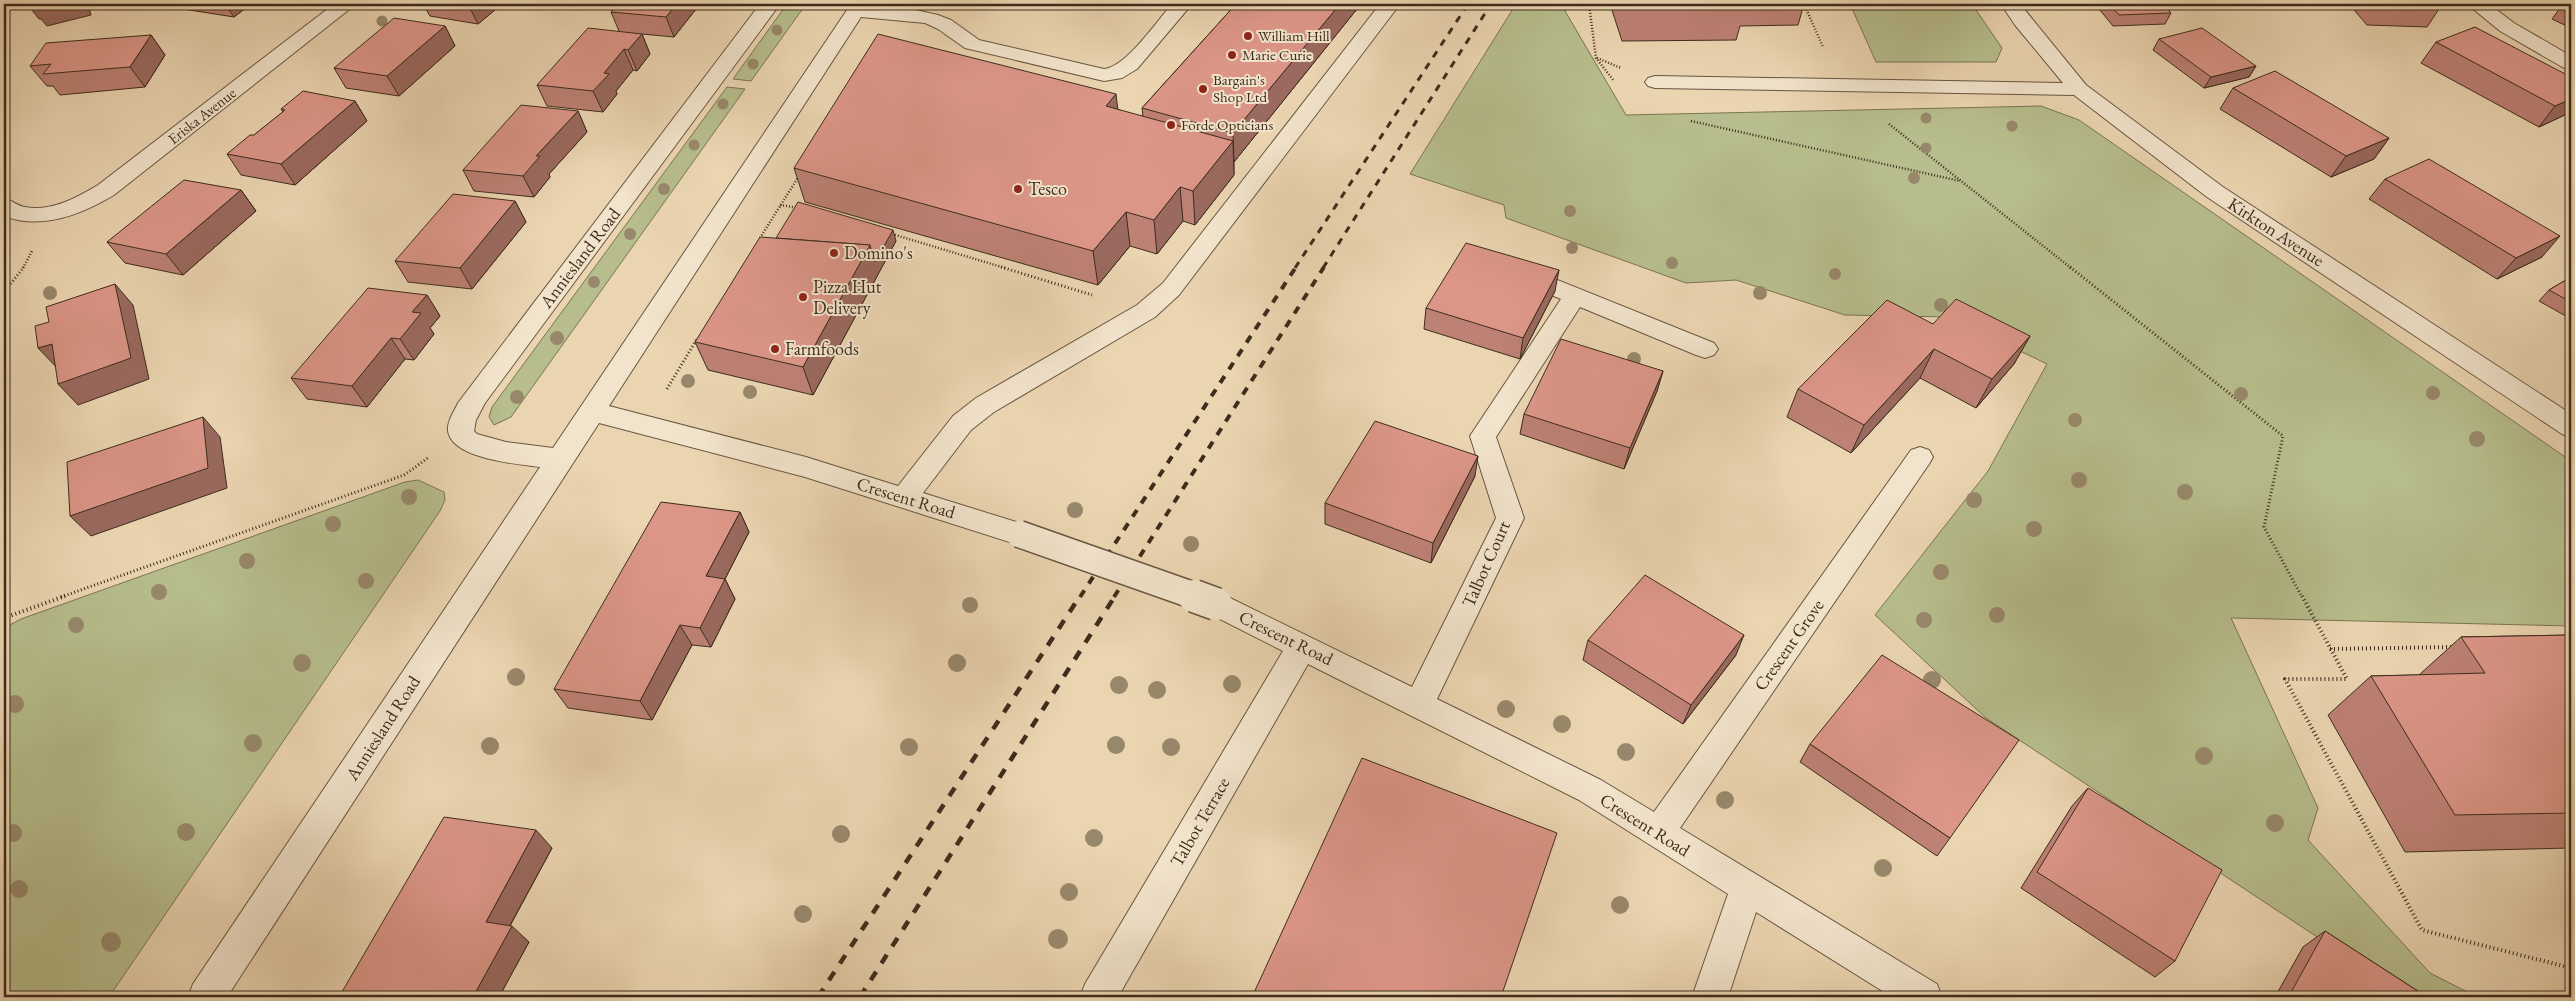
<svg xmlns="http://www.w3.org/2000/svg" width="2575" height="1001" font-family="'EB Garamond',serif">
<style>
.green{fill:#b7bd8c;stroke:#7a7454}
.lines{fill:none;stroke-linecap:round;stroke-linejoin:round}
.minor-casing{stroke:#685641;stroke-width:2}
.path-far2{stroke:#3d2c1c;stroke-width:2.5;stroke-dasharray:1 2;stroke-linecap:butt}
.path-far1{stroke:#3d2c1c;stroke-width:3;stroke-dasharray:1 2.5;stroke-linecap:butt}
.path{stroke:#3d2c1c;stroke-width:4;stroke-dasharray:1 3;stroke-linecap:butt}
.minor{fill:#f2e4cc;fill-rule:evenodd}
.rail-far2{stroke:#3d2c1c;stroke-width:3;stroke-dasharray:7 7;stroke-linecap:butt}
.rail-far1{stroke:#3d2c1c;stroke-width:4;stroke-dasharray:8 8;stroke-linecap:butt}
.rail{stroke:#3d2c1c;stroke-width:4.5;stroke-dasharray:10 10;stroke-linecap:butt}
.minor-bridge-far1-casing{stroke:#685641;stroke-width:29;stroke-linecap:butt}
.minor-bridge-casing{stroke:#685641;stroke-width:35;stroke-linecap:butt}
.minor-bridge-far1{stroke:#f2e4cc;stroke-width:26}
.minor-bridge{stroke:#f2e4cc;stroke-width:32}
.tree{fill:#98886b}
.wall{fill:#bd8175;stroke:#3d2c1c}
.shaded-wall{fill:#9a695f;stroke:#3d2c1c}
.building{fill:#dc9688;stroke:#3d2c1c}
.poi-dot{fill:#8f2418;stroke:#f2e4cc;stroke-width:2}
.labels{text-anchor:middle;stroke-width:4;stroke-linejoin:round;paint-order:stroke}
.far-poi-label{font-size:15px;fill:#3d2c1c;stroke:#f2e4cc;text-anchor:start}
.far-street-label{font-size:15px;fill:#3d2c1c;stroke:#f2e4cc}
.poi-label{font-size:18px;fill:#3d2c1c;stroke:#f2e4cc;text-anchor:start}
.street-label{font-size:18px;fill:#3d2c1c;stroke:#f2e4cc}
</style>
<rect width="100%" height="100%" fill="#ebd5b1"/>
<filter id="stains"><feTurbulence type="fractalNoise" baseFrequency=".004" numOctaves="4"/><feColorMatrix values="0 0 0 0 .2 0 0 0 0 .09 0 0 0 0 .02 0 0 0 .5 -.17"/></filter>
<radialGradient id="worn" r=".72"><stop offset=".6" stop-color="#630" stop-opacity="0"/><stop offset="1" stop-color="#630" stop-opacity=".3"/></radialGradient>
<!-- green -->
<g class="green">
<polygon points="787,4 806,4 751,81 733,79"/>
<polygon points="1516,4 1568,4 1565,11 1626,115 2041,106 2079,120 2571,461 2571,626 2231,618 2318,808 2308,840 2430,973 2477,997 2408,997 1986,718 1875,615 1988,471 2047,364 1949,317 1845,315 1736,280 1686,283 1506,218 1504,205 1410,174"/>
<polygon points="1850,4 1972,4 2002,48 1996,62 1876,62"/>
<polygon points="727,87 745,89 511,417 494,425 489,417 492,407"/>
<polygon points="418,480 444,492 445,500 440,511 109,997 4,997 4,628 21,619 405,482"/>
</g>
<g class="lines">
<defs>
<g id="minor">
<path d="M334 4H356L114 195C81 215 41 230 4 216V198C12 200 17 206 25 207 51 212 76 198 98 185Z"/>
<path d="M760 4H780L485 403 476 420 474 431 477 434 506 442 553 448 851 4 911 9 938 15 951 20 979 40 1104 69C1126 67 1157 21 1172 4H1192L1137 69 1122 78 1104 81 965 48 938 29 925 23 861 17 609 406 806 457 898 486 953 416 976 398 1137 305 1163 283 1380 4H1400L1179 295 1155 317 994 412 971 430 923 493 1029 526 1033 534 1029 542 1019 545 805 477 599 423 227 997H188L193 984 540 467C518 464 452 459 448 431 447 421 454 412 458 403Z"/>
<polygon points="2001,4 2020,4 2086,85 2223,187 2571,414 2571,437 2562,434 2207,197 2074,95 1655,88 1648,86 1645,82 1648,78 1655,76 2063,83 2015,25"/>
<polygon points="2467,4 2489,4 2514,23 2571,56 2571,70 2564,68 2500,31"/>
<polygon points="1520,265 1714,343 1718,349 1714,355 1705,358 1696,355 1580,307 1496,437 1524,518 1437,699 1601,780 1654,812 1911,450 1920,447 1929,450 1933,457 1929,464 1680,828 1937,984 1942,997 1892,997 1756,912 1728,997 1692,997 1728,894 1579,800 1308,664 1118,997 1080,997 1085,984 1283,651 1206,612 1201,604 1206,596 1216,592 1226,596 1412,687 1496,518 1470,436 1561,299 1512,279 1508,273 1512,267"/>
</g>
</defs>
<!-- minor casing -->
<use href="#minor" class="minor-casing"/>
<!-- path-far2 -->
<g class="path-far2">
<polyline points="1589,4 1596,58 1614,81"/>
<polyline points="1804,4 1823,47"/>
<polyline points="1597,58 1621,68"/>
<polyline points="1691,121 1960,181"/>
<polyline points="1889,124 2071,268"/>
<polyline points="780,205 799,208"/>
<polyline points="892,234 1005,268"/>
<polyline points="760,238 799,176"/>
<polyline points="23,268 32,251"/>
</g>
<!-- path-far1 -->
<g class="path-far1">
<polyline points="1001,267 1092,295"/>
<polyline points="2070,267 2283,436 2264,527 2302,597"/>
<polyline points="4,292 24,267"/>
<polyline points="667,389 697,339"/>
<polyline points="61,597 404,475 428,458"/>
</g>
<!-- path -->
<g class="path">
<polyline points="2302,596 2347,679 2285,679 2422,930 2571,968"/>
<polyline points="4,618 65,596"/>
<polyline points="2330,649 2453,647"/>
</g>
<!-- minor -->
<use href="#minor" class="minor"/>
<!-- rail-far2 -->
<g class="rail-far2">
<polyline points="1295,268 1468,4"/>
<polyline points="1323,268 1491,4"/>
</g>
<!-- rail-far1 -->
<g class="rail-far1">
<polyline points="1080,597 1296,267"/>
<polyline points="1114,597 1324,267"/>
</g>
<!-- rail -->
<g class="rail">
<polyline points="818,997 1080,596"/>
<polyline points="860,997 1115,596"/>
</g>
<defs>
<polyline id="minor-bridge-far1" points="1019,534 1198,597"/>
<polyline id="minor-bridge" points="1194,596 1216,604"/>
</defs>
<!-- minor-bridge-far1 casing -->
<use href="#minor-bridge-far1" class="minor-bridge-far1-casing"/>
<!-- minor-bridge casing -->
<use href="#minor-bridge" class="minor-bridge-casing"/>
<!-- minor-bridge-far1 -->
<use href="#minor-bridge-far1" class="minor-bridge-far1"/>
<!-- minor-bridge -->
<use href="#minor-bridge" class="minor-bridge"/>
</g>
<!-- trees -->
<g class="tree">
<circle cx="382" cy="21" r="5.5"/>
<circle cx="777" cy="30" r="5.5"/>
<circle cx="753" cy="64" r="5.5"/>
<circle cx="723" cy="104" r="5.5"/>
<circle cx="1926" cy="118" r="5.5"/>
<circle cx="2012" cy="126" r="5.5"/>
<circle cx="694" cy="145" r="5.5"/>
<circle cx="1926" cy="148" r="5.5"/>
<circle cx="1914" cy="178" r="6"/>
<circle cx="664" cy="189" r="6"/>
<circle cx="1570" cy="211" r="6"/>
<circle cx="630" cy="234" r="6"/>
<circle cx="1572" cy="248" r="6"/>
<circle cx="1672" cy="263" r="6"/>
<circle cx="1835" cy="274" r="6"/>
<circle cx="594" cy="282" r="6"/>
<circle cx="50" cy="293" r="7"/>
<circle cx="1760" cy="293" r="7"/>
<circle cx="1941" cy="305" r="7"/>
<circle cx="557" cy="338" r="7"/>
<circle cx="1634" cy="359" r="7"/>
<circle cx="688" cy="381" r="7"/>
<circle cx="750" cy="392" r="7"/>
<circle cx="2433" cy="393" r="7"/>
<circle cx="2241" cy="394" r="7"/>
<circle cx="517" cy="397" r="7"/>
<circle cx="2075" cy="420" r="7"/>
<circle cx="2477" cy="439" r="8"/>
<circle cx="2079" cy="480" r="8"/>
<circle cx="2185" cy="492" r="8"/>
<circle cx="409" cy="497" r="8"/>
<circle cx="1974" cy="500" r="8"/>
<circle cx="1075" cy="510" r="8"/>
<circle cx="333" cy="524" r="8"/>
<circle cx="2034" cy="529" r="8"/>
<circle cx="1191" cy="544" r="8"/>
<circle cx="247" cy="561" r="8"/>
<circle cx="1941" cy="572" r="8"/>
<circle cx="366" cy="581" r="8"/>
<circle cx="159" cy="592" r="8"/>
<circle cx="970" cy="605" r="8"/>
<circle cx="1997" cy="615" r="8"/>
<circle cx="1924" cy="620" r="8"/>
<circle cx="76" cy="625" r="8"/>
<circle cx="302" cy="663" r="9"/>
<circle cx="957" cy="663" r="9"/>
<circle cx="516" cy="677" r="9"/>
<circle cx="1932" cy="680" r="9"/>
<circle cx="1232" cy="684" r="9"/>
<circle cx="1119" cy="685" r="9"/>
<circle cx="1157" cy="690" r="9"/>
<circle cx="15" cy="704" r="9"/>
<circle cx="1506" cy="709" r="9"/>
<circle cx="1562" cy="724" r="9"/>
<circle cx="253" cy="743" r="9"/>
<circle cx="1116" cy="745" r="9"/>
<circle cx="490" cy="746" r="9"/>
<circle cx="909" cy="747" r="9"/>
<circle cx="1171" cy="747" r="9"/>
<circle cx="1626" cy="752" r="9"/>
<circle cx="2204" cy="756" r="9"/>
<circle cx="1725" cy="800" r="9"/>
<circle cx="2275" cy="823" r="9"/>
<circle cx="186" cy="832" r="9"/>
<circle cx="13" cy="833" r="9"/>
<circle cx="841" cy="834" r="9"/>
<circle cx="1094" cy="838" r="9"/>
<circle cx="1883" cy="868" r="9"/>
<circle cx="19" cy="889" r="9"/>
<circle cx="1069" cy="892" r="9"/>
<circle cx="1620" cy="905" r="9"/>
<circle cx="803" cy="914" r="9"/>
<circle cx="1058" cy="939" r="10"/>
<circle cx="111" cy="942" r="10"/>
</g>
<!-- wall -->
<g class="wall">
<polygon points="179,4 251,4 234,17 183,9"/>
<polygon points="423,4 502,4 478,24 430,16"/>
<polygon points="700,4 674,37 642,34 650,54 637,71 633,70 616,91 617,94 603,112 547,106 537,85 619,31 611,12"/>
<polygon points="1236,4 1361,4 1234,162 1234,175 1195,225 1183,221 1157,254 1130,246 1098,285 805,202 794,168 1143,116 1142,108"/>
<polygon points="1610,4 1804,4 1798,25 1740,26 1736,40 1622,41"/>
<polygon points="2095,4 2163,4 2171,13 2165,24 2113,26"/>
<polygon points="2349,4 2439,4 2441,6 2427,27 2367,25"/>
<polygon points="2563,4 2571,4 2571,28 2552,19"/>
<polygon points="445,26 455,46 399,96 346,88 334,68"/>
<polygon points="151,35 165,55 145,87 60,95 53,86 47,86 30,66"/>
<polygon points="2159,39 2256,66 2249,77 2204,88 2153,50"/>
<polygon points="2436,42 2571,112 2539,127 2421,63"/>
<polygon points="2233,88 2389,138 2374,159 2331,177 2220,109"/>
<polygon points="355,101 367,121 295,185 241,175 227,154 254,135 283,112 281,109"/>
<polygon points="578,111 587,132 549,174 550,177 534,197 474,191 463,170"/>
<polygon points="2385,179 2542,257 2497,279 2369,199"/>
<polygon points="241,190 256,211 183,275 125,263 107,242"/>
<polygon points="515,201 526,222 472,289 408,282 395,261"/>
<polygon points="776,238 896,241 813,395 708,370 695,342"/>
<polygon points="2571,277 2571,319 2539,301 2549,290"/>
<polygon points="1555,291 1520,359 1424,329 1426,308"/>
<polygon points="427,295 440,316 430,328 434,334 414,360 405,359 367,407 307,399 291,378"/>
<polygon points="1933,324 2030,336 2014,364 1976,408 1920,378 1851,453 1787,417 1798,389"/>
<polygon points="1663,371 1657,391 1624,469 1520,434 1524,414"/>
<polygon points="1475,476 1431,563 1325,524 1325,503"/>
<polygon points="740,512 749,532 725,579 735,599 711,647 692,645 652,720 568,708 554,689"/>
<polygon points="2571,635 2571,848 2405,852 2328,715 2371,676 2419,675 2461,637"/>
<polygon points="1588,640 1736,655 1683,724 1583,660"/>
<polygon points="1810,744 1950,838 1937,856 1800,762"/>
<polygon points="2088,788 2175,961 2155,977 2021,888 2072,806"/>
<polygon points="552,848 510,926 529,942 499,997 339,997"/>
<polygon points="2325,931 2427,997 2275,997 2303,947"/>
</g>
<!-- shaded-wall -->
<g class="shaded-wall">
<polygon points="27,4 88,4 91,15 47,26 41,19 39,19"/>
<polygon points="225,4 251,4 234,17"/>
<polygon points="468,4 502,4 478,24"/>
<polygon points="677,4 700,4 674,37 666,17"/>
<polygon points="1340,4 1361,4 1234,162 1233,133"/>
<polygon points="445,26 455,46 399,96 387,76"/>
<polygon points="642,34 650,54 637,71 628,50"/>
<polygon points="151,35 165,55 145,87 130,67"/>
<polygon points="624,49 633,70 616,91 617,94 603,112 593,91 604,73"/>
<polygon points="2256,66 2249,77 2204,88 2211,77"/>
<polygon points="1116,94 1120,128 1106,106"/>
<polygon points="2571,99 2571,112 2539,127 2555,106"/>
<polygon points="355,101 367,121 295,185 281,164"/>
<polygon points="578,111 587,132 549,174 550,177 534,197 523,176 536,156"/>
<polygon points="2389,138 2374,159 2331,177 2346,156"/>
<polygon points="1233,141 1234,175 1195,225 1193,191"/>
<polygon points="1180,187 1183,221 1157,254 1154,220"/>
<polygon points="241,190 256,211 183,275 166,254"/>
<polygon points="515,201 526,222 472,289 460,268"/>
<polygon points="1126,212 1130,246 1098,285 1093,251"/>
<polygon points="893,230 896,241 813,395 803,367 870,245"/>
<polygon points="2560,236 2542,257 2497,279 2516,258"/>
<polygon points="1559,270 1555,291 1520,359 1523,338"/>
<polygon points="115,284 133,305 149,379 78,405 58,384"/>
<polygon points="427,295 440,316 430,328 434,334 414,360 400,339 412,312"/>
<polygon points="2030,336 2014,364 1976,408 1992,379"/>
<polygon points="391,338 405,359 367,407 352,386"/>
<polygon points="52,344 58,369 38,348"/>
<polygon points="1934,349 1920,378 1851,453 1864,425"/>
<polygon points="1663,371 1657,391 1624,469 1630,448"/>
<polygon points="203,417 220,437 227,488 91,536 70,516"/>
<polygon points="1478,456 1475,476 1431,563 1433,543"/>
<polygon points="740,512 749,532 725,579 735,599 711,647 700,628 706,576"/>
<polygon points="680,625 692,645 652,720 640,701"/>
<polygon points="1744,635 1736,655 1683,724 1691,705"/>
<polygon points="536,830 552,848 503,938 486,922"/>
<polygon points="512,926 529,942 499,997 477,997 474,995"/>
<polygon points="450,991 457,997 447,997"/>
</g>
<!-- building -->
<g class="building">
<polygon points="32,4 41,4 32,6"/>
<polygon points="618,4 677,4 666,17 611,12"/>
<polygon points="1236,4 1340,4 1233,133 1142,108"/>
<polygon points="2109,4 2163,4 2171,13 2119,15"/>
<polygon points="2379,4 2439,4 2441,6 2380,5"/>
<polygon points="394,18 445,26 387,76 334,68"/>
<polygon points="2475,27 2571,77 2571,99 2555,106 2436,42"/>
<polygon points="588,28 642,34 628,50 624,49 604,73 609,74 593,91 537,85"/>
<polygon points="2202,28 2256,66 2211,77 2159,39"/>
<polygon points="878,34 1116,94 1106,106 1233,141 1193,191 1180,187 1154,220 1126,212 1093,251 794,168"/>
<polygon points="151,35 130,67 43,74 51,64 30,66 46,43"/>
<polygon points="2275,71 2389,138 2346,156 2233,88"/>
<polygon points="303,91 355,101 281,164 227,154 250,135 254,135 285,110 281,109"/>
<polygon points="521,105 578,111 536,156 540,156 523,176 463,170"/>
<polygon points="2429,159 2560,236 2516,258 2385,179"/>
<polygon points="184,180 241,190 166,254 107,242"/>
<polygon points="453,194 515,201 460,268 395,261"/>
<polygon points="798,202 893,230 875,262 870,245 776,238"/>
<polygon points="760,237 870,245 803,367 695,342"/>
<polygon points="1466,243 1559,270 1523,338 1426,308"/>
<polygon points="2571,277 2571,302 2549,290"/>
<polygon points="115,284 131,358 58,384 52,344 38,348 35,326 49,322 46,307"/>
<polygon points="368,288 427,295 412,312 421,313 400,339 391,338 352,386 291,378"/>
<polygon points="1956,299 2030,336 1992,379 1934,349 1864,425 1798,389 1887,300 1933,324"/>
<polygon points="1561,339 1663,371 1630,448 1524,414"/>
<polygon points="203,417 208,468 70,516 67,462"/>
<polygon points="1375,421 1478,456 1433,543 1325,503"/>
<polygon points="661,502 740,512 706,576 725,579 700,628 680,625 640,701 554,689"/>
<polygon points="1645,575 1744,635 1691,705 1588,640"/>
<polygon points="2571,635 2571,813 2455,815 2371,676 2485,673 2461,637"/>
<polygon points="1882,655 2019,740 1950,838 1810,744"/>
<polygon points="1362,758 1557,833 1501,997 1252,997"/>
<polygon points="2088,788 2222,870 2175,961 2037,872"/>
<polygon points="444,817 536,830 486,922 512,926 474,995 450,991 447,997 339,997"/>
<polygon points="2325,931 2427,997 2292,997 2289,996"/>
</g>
<!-- markers -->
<g class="poi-dot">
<circle cx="1248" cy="36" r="5"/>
<circle cx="1232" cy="55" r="5"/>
<circle cx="1203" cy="89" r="5"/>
<circle cx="1171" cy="125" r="5"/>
<circle cx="1018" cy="189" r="5"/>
<circle cx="834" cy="253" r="5"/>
<circle cx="803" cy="297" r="5"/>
<circle cx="775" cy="349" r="5"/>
</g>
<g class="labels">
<!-- far-poi labels -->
<g class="far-poi-label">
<text x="1258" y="41">William Hill</text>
<text x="1242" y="60">Marie Curie</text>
<text x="1213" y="85">Bargain's<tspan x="1213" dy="17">Shop Ltd</tspan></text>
<text x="1181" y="130">Forde Opticians</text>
</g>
<!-- far-street labels -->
<g class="far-street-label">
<text transform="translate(202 116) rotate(-38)" y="5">Eriska Avenue</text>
</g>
<!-- poi labels -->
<g class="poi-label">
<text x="1028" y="195">Tesco</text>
<text x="844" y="259">Domino's</text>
<text x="813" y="293">Pizza Hut<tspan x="813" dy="21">Delivery</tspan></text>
<text x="785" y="355">Farmfoods</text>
</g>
<!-- street labels -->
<g class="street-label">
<text transform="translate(2276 232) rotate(33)" y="6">Kirkton Avenue</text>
<text transform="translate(580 258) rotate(-53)" y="6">Anniesland Road</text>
<text transform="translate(906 498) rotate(17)" y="6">Crescent Road</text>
<text transform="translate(1486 564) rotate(-66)" y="6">Talbot Court</text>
<text transform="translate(1286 638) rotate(26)" y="6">Crescent Road</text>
<text transform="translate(1789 645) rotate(-55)" y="6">Crescent Grove</text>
<text transform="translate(383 728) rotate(-57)" y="6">Anniesland Road</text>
<text transform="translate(1200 822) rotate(-60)" y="6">Talbot Terrace</text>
<text transform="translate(1645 825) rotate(32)" y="6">Crescent Road</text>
</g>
</g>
<!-- margin -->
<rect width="2575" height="1001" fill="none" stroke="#ebd5b1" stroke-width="20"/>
<rect x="5" y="5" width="2565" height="991" fill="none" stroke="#3d2c1c" stroke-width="2.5"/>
<rect x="10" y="10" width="2555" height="981" fill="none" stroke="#3d2c1c"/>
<rect width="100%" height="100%" filter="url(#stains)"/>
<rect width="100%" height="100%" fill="url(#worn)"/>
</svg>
